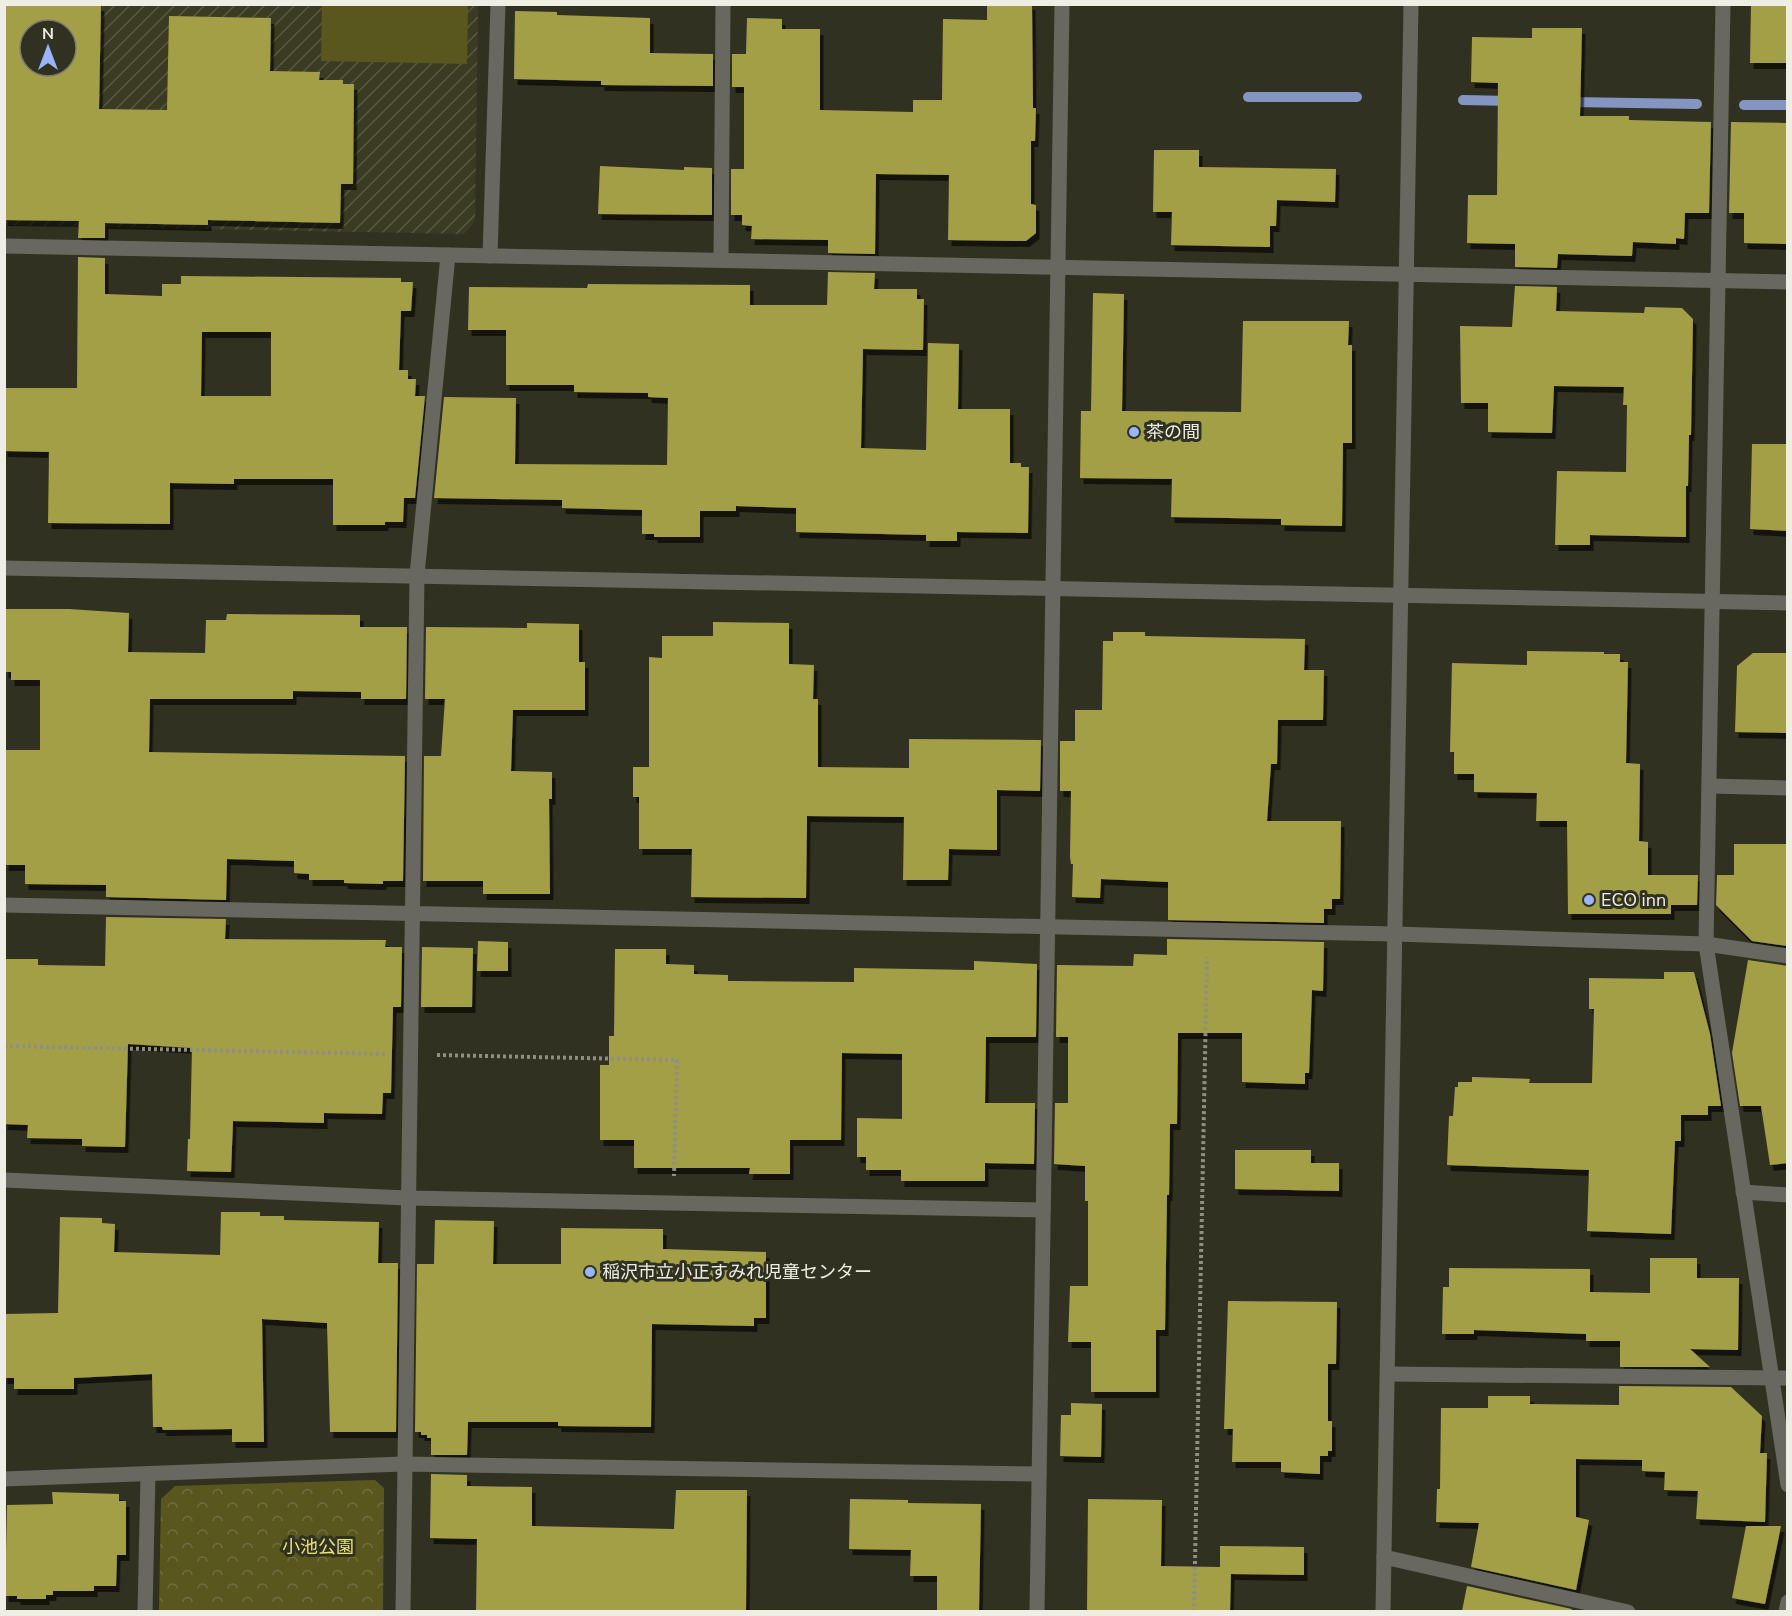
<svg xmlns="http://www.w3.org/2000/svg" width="1792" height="1616" font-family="'Nunito Sans','Noto Sans JP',sans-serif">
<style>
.industrial{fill:url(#industrial-furrows);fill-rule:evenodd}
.park{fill:url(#park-crowns)}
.pitch{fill:#59571e}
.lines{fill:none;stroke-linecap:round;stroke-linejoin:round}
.stream{stroke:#8495c2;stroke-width:10}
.building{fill:#a39f47;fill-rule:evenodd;filter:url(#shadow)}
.path{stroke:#8f8f82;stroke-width:4;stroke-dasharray:3 3;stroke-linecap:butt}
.minor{stroke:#686861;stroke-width:15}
.tertiary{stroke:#686861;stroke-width:15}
.poi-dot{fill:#99b5fd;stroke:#313121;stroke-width:2}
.labels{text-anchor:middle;stroke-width:6;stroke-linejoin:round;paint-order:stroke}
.poi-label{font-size:18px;fill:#eeeee4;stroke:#313121;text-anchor:start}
.park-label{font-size:18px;fill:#e9e46d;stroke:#313121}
</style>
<defs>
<pattern id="industrial-furrows" width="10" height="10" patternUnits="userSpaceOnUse" patternTransform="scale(1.5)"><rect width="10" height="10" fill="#3b3b24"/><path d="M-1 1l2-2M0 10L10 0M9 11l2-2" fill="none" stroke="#585844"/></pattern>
<pattern id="park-crowns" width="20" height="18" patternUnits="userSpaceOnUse" patternTransform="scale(1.5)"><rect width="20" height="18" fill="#59571e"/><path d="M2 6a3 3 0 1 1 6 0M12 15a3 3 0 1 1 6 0" fill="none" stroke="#716f3f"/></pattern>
<filter id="shadow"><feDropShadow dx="3.5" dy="6" stdDeviation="0" flood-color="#0009"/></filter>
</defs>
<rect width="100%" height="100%" fill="#313121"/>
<!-- industrial -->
<path class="industrial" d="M5 5H478L475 221 464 234 5 225ZM30 30H66V66H30Z"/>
<!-- park -->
<polygon class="park" points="375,1480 384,1488 383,1611 159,1611 161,1499 175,1486"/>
<!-- pitch -->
<polygon class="pitch" points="322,5 468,5 467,64 321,61"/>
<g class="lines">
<!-- stream -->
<g class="stream">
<polyline points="1248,97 1357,97"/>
<polyline points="1463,100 1511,101"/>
<polyline points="1569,102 1697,104"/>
<polyline points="1744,105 1788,105"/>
</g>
</g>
<!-- building -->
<g class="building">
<path d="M4 4 101 5 99 109 167 110 169 16 271 18 270 71 320 72 319 80H343V84H354L353 184H341L340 223 208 220V225L105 223V238H78L79 221 4 220ZM30 30H66V66H30Z"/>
<polygon points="987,4 1032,4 1033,108 1036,108 1035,141 1031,141 1031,204 1036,205 1036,233 1026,241 948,240 949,175 876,174 875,254 828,253 828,240 751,239 752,226 742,225 742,215 731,215 731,169 744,169 744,87 732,87 732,54 746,54 747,18 782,19 782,29 820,29 820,110 913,112 913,100 942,100 943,19 987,20"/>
<polygon points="1751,4 1788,4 1788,63 1750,63"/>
<polygon points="515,11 557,12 557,15 650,18 650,53 713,54 713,86 601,85 601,81 514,79"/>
<polygon points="1532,28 1582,28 1580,116 1629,116 1629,120 1711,122 1709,213 1685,213 1684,239 1676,238 1676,244 1633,242 1632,256 1558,254 1557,268 1515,267 1515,244 1467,243 1468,195 1497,195 1498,83 1471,82 1472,37 1532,38"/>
<polygon points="1731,122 1788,123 1788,244 1744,243 1744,213 1729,213"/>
<polygon points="1154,150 1199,150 1199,167 1336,169 1335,202 1277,200 1276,226 1270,226 1270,247 1171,245 1172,212 1153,212"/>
<polygon points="600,166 684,170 684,167 712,168 712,215 598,214"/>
<path d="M78 257 105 258V294L162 296V284H181V276L401 278V282H413L411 311H401L399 370H408V379H416L415 396H425L415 498H404L403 522H385V525H333V479H234V484L170 483V524L48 523 49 452 4 451V388H77ZM202 332H271V396H201Z"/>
<polygon points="828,272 875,273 874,289 917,289 917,299 924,299 923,350 863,349 861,448 926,450 928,343 959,344 958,409 1010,409 1010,463 1021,463 1021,467 1029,467 1028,533 957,532 957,541 926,541 926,535 796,532 796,508 736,506 736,511 700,511 700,537 654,537 654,534 642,534 642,510 562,508 562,500 434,498 444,397 516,398 515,464 667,465 668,398 648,397 648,393 574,392 574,385 506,385 506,330 468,330 469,287 587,288 588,284 750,285 750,305 827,305"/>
<polygon points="1515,286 1557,287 1556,311 1644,313 1645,307 1682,308 1693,319 1691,435 1689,435 1688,486 1686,486 1686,537 1590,535 1590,545 1555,545 1557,471 1626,472 1627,405 1623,405 1624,387 1554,386 1552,433 1488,432 1488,403 1461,403 1460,326 1512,327"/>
<polygon points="1093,293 1124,294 1122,411 1241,412 1243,321 1349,321 1348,345 1352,345 1352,443 1343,443 1342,526 1281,525 1281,519 1171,517 1172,479 1080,478 1081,411 1091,411"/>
<polygon points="1752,444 1788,444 1788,531 1750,529"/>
<polygon points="5,609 69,609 129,613 128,652 205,653 206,620 226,620 227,614 360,615 360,627 407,627 406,699 361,699 361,692 293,691 293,699 150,699 149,752 405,756 403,881 383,881 383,884 344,883 344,880 309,880 309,874 294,873 294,861 227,859 226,900 106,897 106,885 25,884 25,865 5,865 4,750 40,750 40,680 11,680 11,672 5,672"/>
<polygon points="713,622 789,623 789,664 814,665 813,699 818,699 818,767 909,768 909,739 1041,740 1040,791 997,790 997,850 949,849 948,880 903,880 904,817 807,816 806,898 691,897 692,849 639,849 639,797 633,797 633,767 649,767 649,657 662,658 662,636 713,636"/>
<polygon points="527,623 579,624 579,662 585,662 585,710 513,710 511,771 552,772 552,799 549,799 550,894 483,894 483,881 423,881 424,756 441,756 445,699 425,699 426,627 527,628"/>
<polygon points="1113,632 1145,632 1145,636 1305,639 1304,670 1324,670 1323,720 1278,720 1277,764 1271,764 1267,821 1341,821 1340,899 1332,899 1332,909 1324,909 1324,923 1168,920 1168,882 1101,879 1100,898 1072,897 1073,864 1071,864 1070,857 1071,791 1060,791 1060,741 1075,741 1075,710 1102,710 1103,641 1113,641"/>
<polygon points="1527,651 1604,652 1604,654 1620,654 1620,662 1628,662 1626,763 1640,764 1639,841 1648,842 1648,875 1698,875 1697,905 1671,905 1671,914 1568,914 1567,821 1536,821 1537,793 1474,792 1474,774 1454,774 1454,752 1450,752 1452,663 1527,665"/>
<polygon points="1753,653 1788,653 1788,733 1735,732 1737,666"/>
<polygon points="1734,844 1788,844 1788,946 1752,941 1716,905 1717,875 1734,875"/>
<polygon points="106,917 226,919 225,939 386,940 385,947 402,947 401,1007 393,1007 391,1093 383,1093 382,1114 324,1113 324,1123 233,1121 231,1172 187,1171 188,1139 190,1139 192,1048 128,1044 125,1147 82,1146 82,1139 27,1138 28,1125 4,1124 4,959 38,959 38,965 105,966"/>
<polygon points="1167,939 1324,942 1323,991 1312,990 1309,1073 1305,1073 1305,1084 1242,1082 1242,1033 1178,1033 1177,1124 1170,1124 1169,1195 1167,1195 1165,1330 1156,1330 1156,1392 1091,1392 1091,1342 1068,1342 1070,1286 1088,1286 1088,1201 1085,1201 1085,1166 1054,1164 1055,1103 1068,1103 1068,1037 1056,1037 1057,965 1133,966 1134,954 1167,955"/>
<polygon points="478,941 508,942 508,971 477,971"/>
<polygon points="422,947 473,948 472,1007 421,1007"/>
<polygon points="615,949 666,949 666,964 694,965 694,974 728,975 728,981 854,982 854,968 974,970 974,961 1037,964 1036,1037 986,1037 985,1103 1035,1103 1034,1164 985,1163 985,1181 901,1181 901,1170 866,1170 866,1157 857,1157 857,1118 902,1119 902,1054 842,1053 841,1140 790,1140 790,1174 749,1174 750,1168 634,1168 634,1140 600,1140 600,1065 609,1065 609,1036 614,1036"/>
<polygon points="1748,960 1788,966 1788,1163 1770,1165 1761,1106 1740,1106 1732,1053"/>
<polygon points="1664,972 1694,972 1710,1034 1721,1106 1708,1106 1708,1115 1681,1115 1681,1141 1675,1141 1671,1234 1587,1231 1589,1170 1447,1165 1449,1116 1453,1116 1455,1087 1458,1087 1458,1082 1472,1082 1472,1077 1530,1079 1529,1083 1592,1083 1594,1009 1589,1009 1589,978 1664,979"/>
<polygon points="1235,1150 1311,1150 1311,1163 1339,1163 1339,1191 1235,1189"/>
<polygon points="221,1212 260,1212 260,1216 284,1216 284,1220 379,1222 378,1263 398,1263 396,1432 330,1432 327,1323 262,1319 264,1442 232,1442 232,1429 163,1430 162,1427 153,1427 152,1374 74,1378 74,1389 14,1389 14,1378 4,1378 4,1314 58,1313 60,1217 102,1218 102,1223 115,1224 114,1252 220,1255"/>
<polygon points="435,1220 494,1221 493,1264 561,1264 561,1228 663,1229 663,1249 766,1252 766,1318 754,1318 754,1326 652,1324 651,1427 558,1426 558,1422 468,1422 467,1455 431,1455 431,1438 427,1438 427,1435 421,1435 421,1432 415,1432 417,1264 434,1264"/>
<polygon points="1650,1258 1697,1258 1697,1278 1739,1278 1738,1350 1690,1349 1710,1367 1620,1367 1620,1341 1586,1341 1586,1334 1474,1330 1474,1334 1442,1334 1443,1287 1449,1287 1449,1268 1590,1269 1590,1292 1650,1293"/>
<polygon points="1228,1301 1337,1302 1336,1364 1328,1364 1328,1421 1332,1421 1332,1451 1328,1451 1328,1456 1320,1456 1320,1474 1281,1472 1281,1462 1232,1462 1233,1429 1224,1429"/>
<polygon points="1619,1386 1731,1387 1762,1416 1760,1453 1767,1453 1765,1522 1696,1519 1698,1491 1664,1490 1665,1472 1642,1471 1642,1460 1576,1459 1576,1517 1589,1520 1576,1590 1471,1567 1479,1523 1436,1522 1437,1489 1440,1489 1441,1408 1488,1408 1488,1396 1530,1396 1530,1404 1619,1405"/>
<polygon points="1071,1403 1102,1404 1101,1457 1060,1456 1061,1415 1071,1415"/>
<polygon points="431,1474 467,1475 467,1486 532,1487 532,1526 674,1529 676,1490 747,1490 746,1611 476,1611 477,1539 430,1538"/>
<polygon points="52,1492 119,1494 119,1501 126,1501 126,1555 117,1555 116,1586 94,1586 94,1591 53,1591 53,1595 46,1595 46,1599 17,1599 17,1596 5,1596 7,1505 53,1504"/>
<polygon points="850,1499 908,1500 908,1503 981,1504 979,1611 937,1611 937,1576 910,1576 911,1550 849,1549"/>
<polygon points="1088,1499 1162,1500 1161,1566 1220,1567 1220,1546 1304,1547 1304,1575 1231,1574 1230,1611 1087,1611"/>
<polygon points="1746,1526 1781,1526 1765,1604 1732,1598"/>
<polygon points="1467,1586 1572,1609 1571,1611 1462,1611"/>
</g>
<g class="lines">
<!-- path -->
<g class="path">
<polyline points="4,1046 385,1054"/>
<polyline points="437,1055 677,1060 674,1176"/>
<polyline points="1194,1612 1207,957"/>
</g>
<!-- minor -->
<g class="minor">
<polyline points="1723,4 1706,944 1788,1485"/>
<polyline points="4,246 1788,282"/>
<polyline points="490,256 498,4"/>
<polyline points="721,260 723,4"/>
<polyline points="1709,786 1788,788"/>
<polyline points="4,905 1395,934 1706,944 1788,956"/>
<polyline points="4,1180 407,1198 1043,1210"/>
<polyline points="1743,1192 1788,1195"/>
<polyline points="1388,1374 1788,1378"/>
<polyline points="4,1479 403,1464 1039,1474"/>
<polyline points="1384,1557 1628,1612"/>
<polyline points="145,1612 148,1474"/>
<polyline points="403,1612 417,575 448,255"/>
<polyline points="1037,1612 1062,4"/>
<polyline points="1786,1612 1788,1602"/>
</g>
<!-- tertiary -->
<g class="tertiary">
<polyline points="4,568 1788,603"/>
<polyline points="1383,1612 1411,4"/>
</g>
</g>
<!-- markers -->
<g class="poi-dot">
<circle cx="1134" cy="432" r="6"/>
<circle cx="1589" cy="900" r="6"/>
<circle cx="590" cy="1272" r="6"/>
</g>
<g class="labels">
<!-- poi labels -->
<g class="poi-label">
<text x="1146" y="438">茶の間</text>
<text x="1601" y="906">ECO inn</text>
<text x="602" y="1278">稲沢市立小正すみれ児童センター</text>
</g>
<!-- park labels -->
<g class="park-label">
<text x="318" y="1553">小池公園</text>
</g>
</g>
<!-- border -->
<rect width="1792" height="1616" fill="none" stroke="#eeeee4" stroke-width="12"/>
<!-- north arrow -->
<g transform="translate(48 48)"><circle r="28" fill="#313121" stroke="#7d7d6f" stroke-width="1.5"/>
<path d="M0-4.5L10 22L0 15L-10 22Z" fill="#99b5fd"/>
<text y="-9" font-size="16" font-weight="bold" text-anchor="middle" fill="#eeeee4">N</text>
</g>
</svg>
